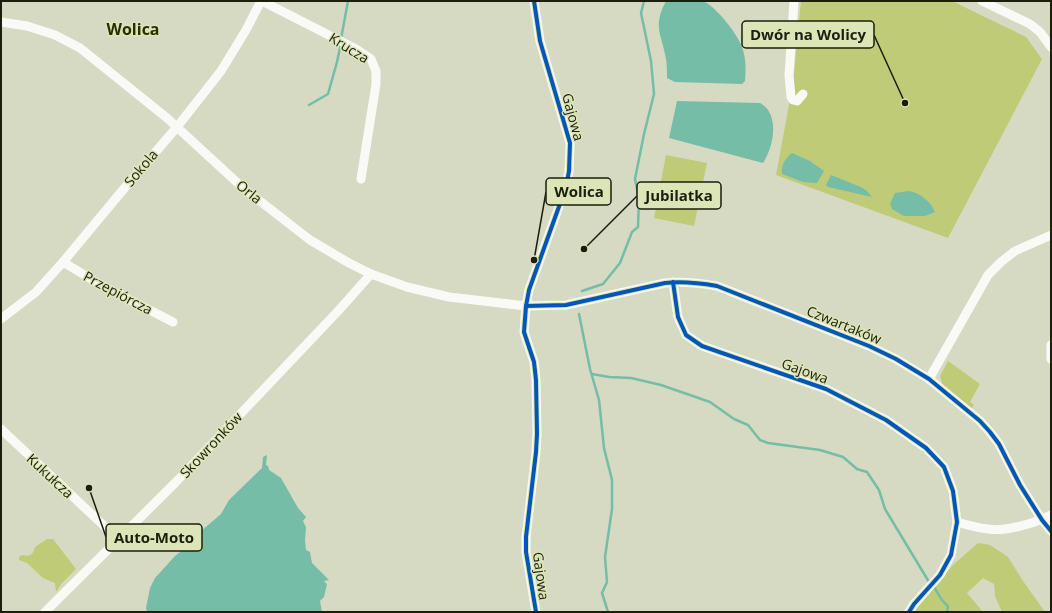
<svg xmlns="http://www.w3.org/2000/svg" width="1052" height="613" font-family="'Open Sans',sans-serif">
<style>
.green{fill:#bfcb77}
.water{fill:#75bda7}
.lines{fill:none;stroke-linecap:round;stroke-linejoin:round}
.stream{stroke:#75bda7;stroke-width:2.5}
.minor{stroke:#f9f9f6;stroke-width:9}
.cycleway-casing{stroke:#dce5b7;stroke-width:6}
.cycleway{stroke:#0057b8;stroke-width:4}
.labels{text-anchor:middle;stroke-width:3;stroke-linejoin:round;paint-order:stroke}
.street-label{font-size:14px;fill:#1b1e0d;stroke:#dce5b7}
.quarter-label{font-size:16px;font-weight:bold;fill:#292e03;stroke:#dce5b7}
.leader{fill:none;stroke:#1b1e0d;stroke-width:1.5}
.callout-dot{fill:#1b1e0d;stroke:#dce5b7;stroke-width:1.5}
.callout{fill:#dce5b7;stroke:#1b1e0d;stroke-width:1.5}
.callout-label{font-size:15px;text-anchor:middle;font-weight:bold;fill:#1b1e0d}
</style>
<rect width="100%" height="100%" fill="#d6dac2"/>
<!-- green -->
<g class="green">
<polygon points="801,1 952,1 1026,37 1042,59 948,238 776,175 793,83"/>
<polygon points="666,155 707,163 694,226 654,218"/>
<polygon points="948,361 980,384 970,402 974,405 972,408 941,385 942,383 940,376"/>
<path d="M47 539H53L76 569 61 584 57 591H56L55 583 43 578 27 563 19 560V557L22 555C30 557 33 555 35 547Z"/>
<polygon points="978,543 990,545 1008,557 1023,581 1045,612 1002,612 995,596 994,584 983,578 967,593 983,612 914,612 953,565"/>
</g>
<!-- water -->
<g class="water">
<path d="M666 1C673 1 697 0 703 1 716 6 740 37 743 50 746 60 746 71 745 81L742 84 675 82 667 78C667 72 667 65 666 59 662 34 652 27 666 1Z"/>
<path d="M677 101 760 103C763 105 766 107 768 110 778 125 772 149 763 163L669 138Z"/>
<path d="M792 153 810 161 824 171 817 183 803 182 782 174C780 167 786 157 792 153Z"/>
<polygon points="831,175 861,187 867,191 872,197 828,187 826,185"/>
<path d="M909 191C920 193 930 201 935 212L925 216H904L892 209 890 204 895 193Z"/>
<polygon points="267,455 266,465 268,466 269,470 281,478 298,508 306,517 303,521 306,527 305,540 306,550 310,552 312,563 329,580 324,581 327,584 324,597 320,601 322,612 147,612 146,608 150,588 155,578 175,556 180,552 187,541 200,532 221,514 229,500 262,468 263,457"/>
</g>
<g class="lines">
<!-- stream -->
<g class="stream">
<polyline points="341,39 348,1"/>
<polyline points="309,105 328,94 337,62 341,43"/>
<polyline points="582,291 603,284 620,263 632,232 638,227 639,199 635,179 644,134 654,94 651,61 641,13 644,1"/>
<polyline points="579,314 590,369 599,400 604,448 612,480 612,509 605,557 607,582 602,593 608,612"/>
<polyline points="592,374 609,377 631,378 661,385 710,402 734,419 748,425 760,440 768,443 820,450 843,457 857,469 867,472 879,490 885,509 929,582"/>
<path d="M933 586C939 593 940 601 948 606L947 612"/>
</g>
<!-- minor -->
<g class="minor">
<polyline points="262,1 356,49 371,59 376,71 376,84 361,179"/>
<polyline points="534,1 540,41 570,143 569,171 566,187 529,290 526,306 524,332 534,362 536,380 537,434 536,452 526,537 526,552 536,612"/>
<polyline points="794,1 789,75 791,97 793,100 797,101 803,94"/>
<polyline points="982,1 1030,24 1040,32 1051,47"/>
<path d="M1 22 27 26 55 35 80 48 167 118 242 187 310 240 349 263 371 274 407 287 449 297 526 306 566 305 665 283C683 281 700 283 717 286L869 346 896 359 929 379 980 421 990 432 999 444 1020 485 1042 520 1051 531"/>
<polyline points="63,262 101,285 173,322"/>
<polyline points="673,282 678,317 686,335 702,346 826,389 886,420 926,448 944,467 953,491 957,522 951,555 940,575 914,604 909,612"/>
<polyline points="1,319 36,292 63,262 122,191 177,127 221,71 246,30 261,1"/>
<polyline points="1051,345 1051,359"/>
<polyline points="929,379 988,275 1001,262 1015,251 1051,235"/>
<polyline points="1,429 118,539"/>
<path d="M957 522C967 525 978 528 988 529 1005 532 1036 523 1051 515"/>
<polyline points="45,612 175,483 339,310 371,274"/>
</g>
<defs>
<g id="cycleway">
<polyline points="534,1 540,41 570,143 569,171 566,187 529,290 526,306 524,332 534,362 536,380 537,434 536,452 526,537 526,552 536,612"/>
<polyline points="673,282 678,317 686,335 702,346 826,389 886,420 926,448 944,467 953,491 957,522 951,555 940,575 914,604 909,612"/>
<path d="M526 306 566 305 665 283C683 281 700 283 717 286L869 346 896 359 929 379 980 421 990 432 999 444 1020 485 1042 520 1051 531"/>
</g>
</defs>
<!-- cycleway casing -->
<use href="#cycleway" class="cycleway-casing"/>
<!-- cycleway -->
<use href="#cycleway" class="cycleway"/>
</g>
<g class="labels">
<!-- street labels -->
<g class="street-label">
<text transform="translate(349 48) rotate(32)" y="5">Krucza</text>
<text transform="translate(573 117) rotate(75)" y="5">Gajowa</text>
<text transform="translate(141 168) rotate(-50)" y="5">Sokola</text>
<text transform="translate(249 192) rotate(39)" y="5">Orla</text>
<text transform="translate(118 293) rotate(28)" y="5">Przepiórcza</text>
<text transform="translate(844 325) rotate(22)" y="5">Czwartaków</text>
<text transform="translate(805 371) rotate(20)" y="5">Gajowa</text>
<text transform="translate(211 445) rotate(-47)" y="5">Skowronków</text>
<text transform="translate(50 476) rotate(43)" y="5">Kukułcza</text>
<text transform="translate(541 576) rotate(82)" y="5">Gajowa</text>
</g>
<!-- quarter labels -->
<g class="quarter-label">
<text x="133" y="35">Wolica</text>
</g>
</g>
<!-- callouts -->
<path class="leader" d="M905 103L874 35M534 260L546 192M584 249L637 196M89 488L106 537"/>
<g class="callout-dot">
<circle cx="905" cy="103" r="4"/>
<circle cx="534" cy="260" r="4"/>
<circle cx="584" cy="249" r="4"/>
<circle cx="89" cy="488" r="4"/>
</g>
<g class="callout">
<rect x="742" y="21" width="132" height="27" rx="4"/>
<rect x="546" y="178" width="65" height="27" rx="4"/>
<rect x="637" y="182" width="84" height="27" rx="4"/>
<rect x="106" y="524" width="96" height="27" rx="4"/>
</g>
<g class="callout-label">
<text x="808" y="40">Dwór na Wolicy</text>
<text x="579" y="197">Wolica</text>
<text x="679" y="201">Jubilatka</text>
<text x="154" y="543">Auto-Moto</text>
</g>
<!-- border -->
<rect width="1052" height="613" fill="none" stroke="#1b1e0d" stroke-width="4"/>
</svg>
